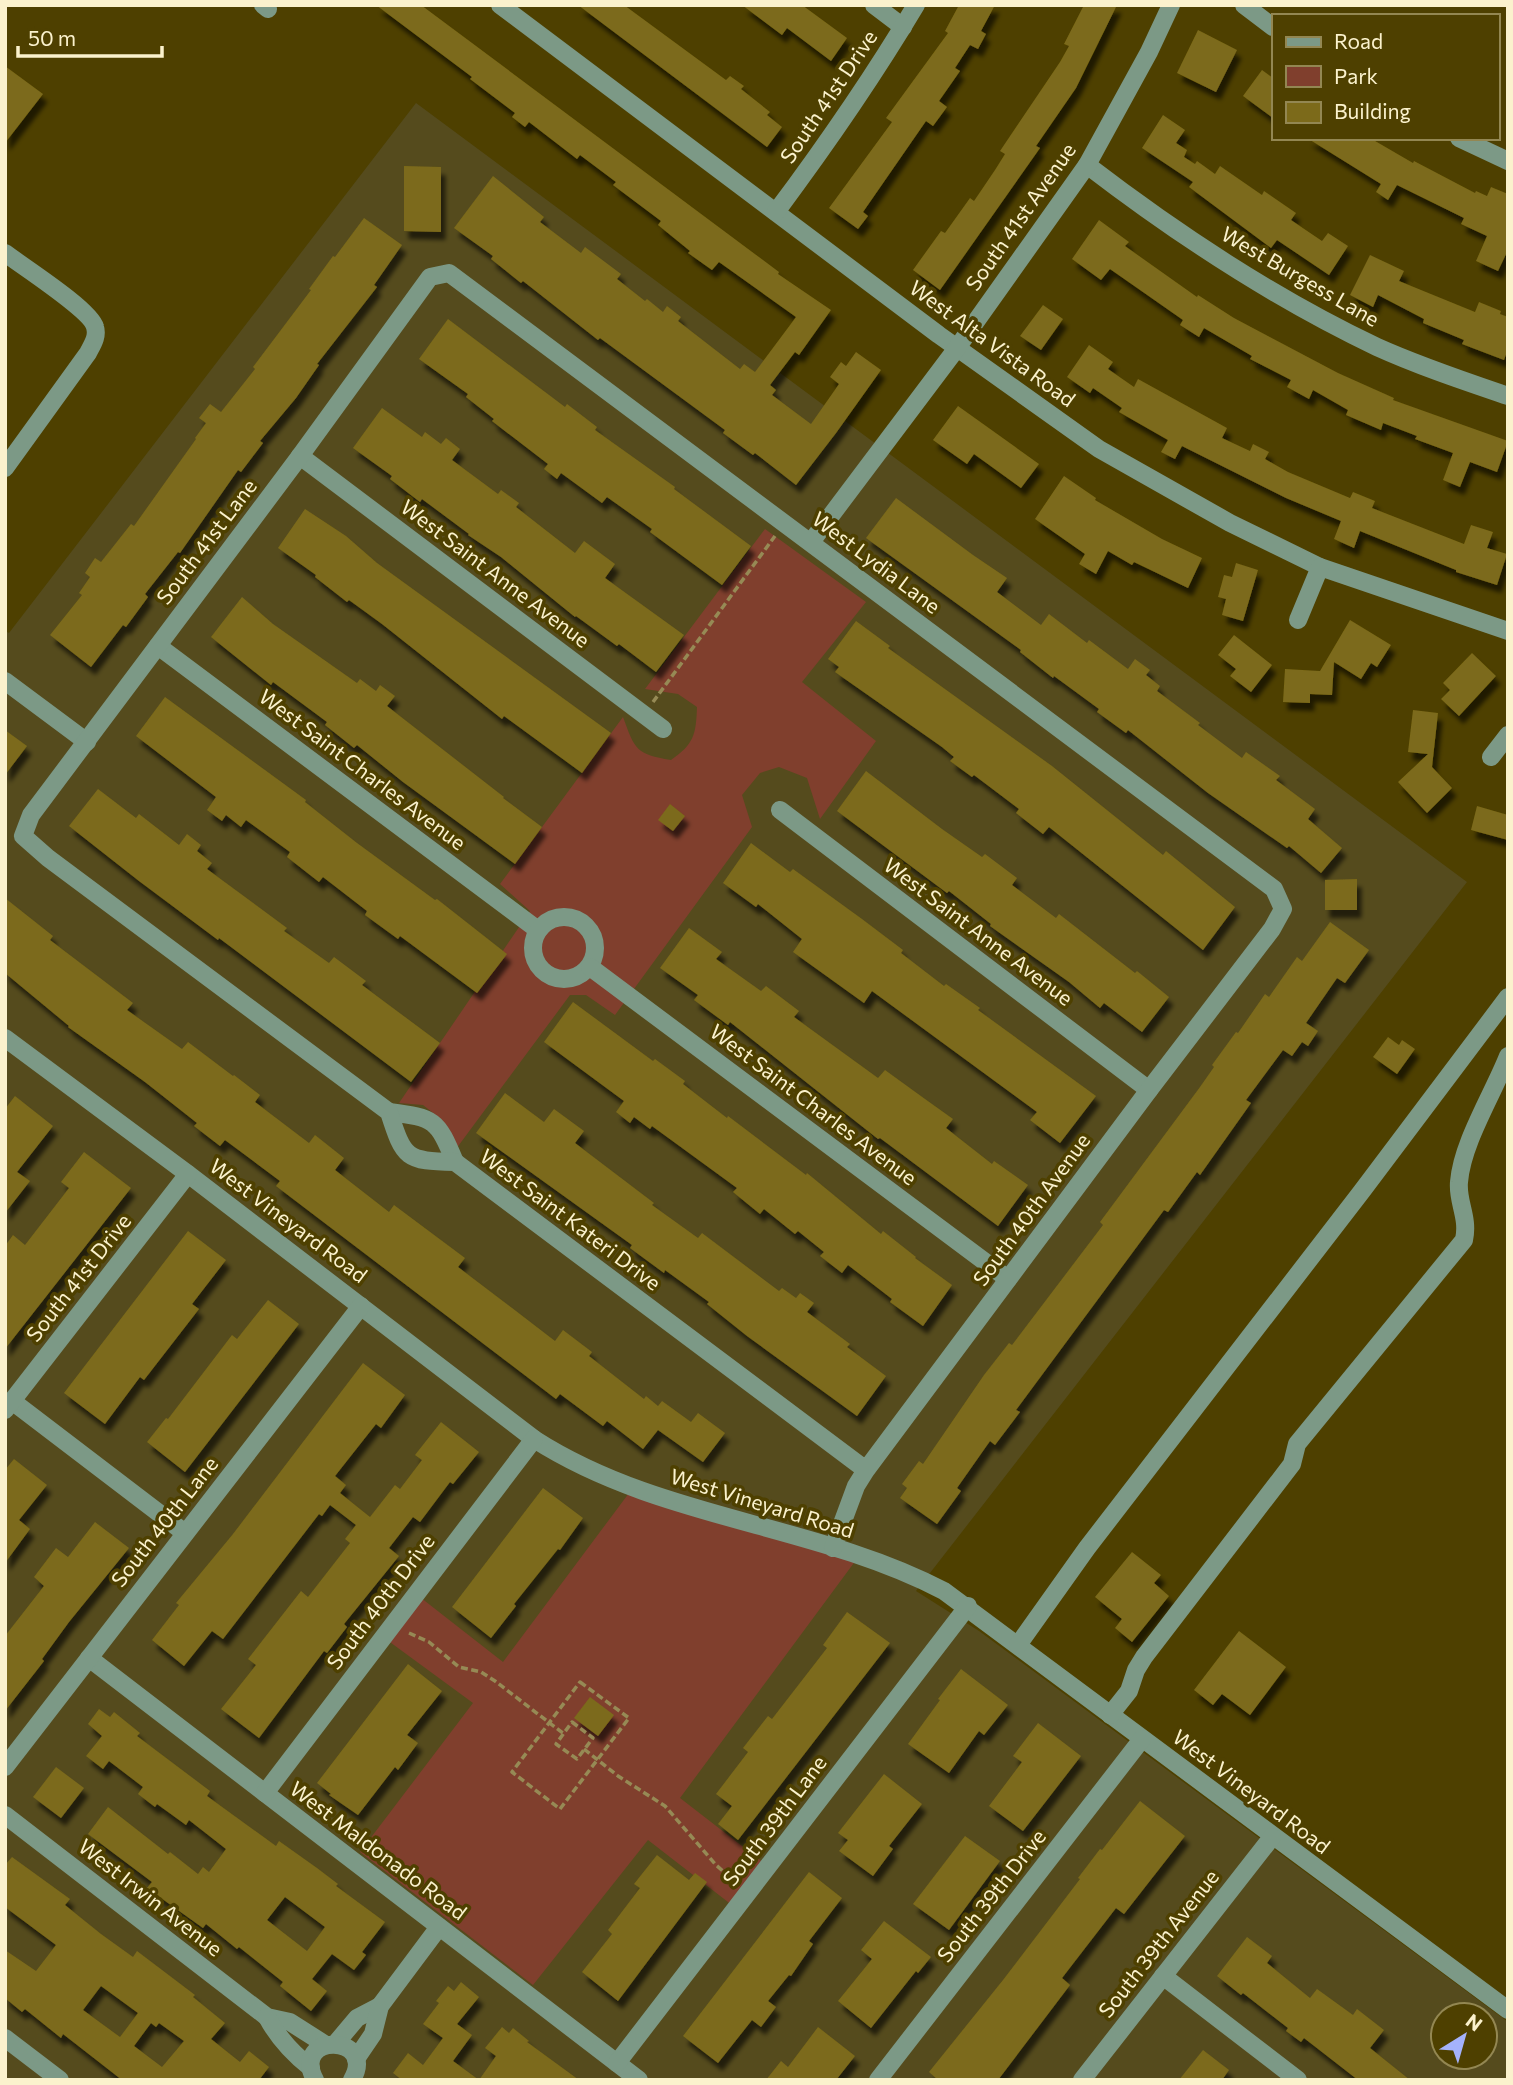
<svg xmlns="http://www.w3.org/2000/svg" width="1513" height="2085" font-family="Commissioner,sans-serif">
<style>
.built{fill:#554b1d;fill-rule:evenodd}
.green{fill:#803f2d}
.building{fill:#7c6a1a;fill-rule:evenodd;filter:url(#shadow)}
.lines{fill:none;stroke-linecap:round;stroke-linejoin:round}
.path{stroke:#968a55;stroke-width:3.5;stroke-dasharray:7 3.5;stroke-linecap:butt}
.minor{stroke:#7c9986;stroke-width:18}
.labels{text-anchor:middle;stroke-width:7;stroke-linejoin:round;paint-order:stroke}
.street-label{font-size:21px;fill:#fbf2cd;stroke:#4e4000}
</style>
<defs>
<filter id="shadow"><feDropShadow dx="4.5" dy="8" stdDeviation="2" flood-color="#0009"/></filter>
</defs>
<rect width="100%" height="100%" fill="#4e4000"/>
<!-- built -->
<path class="built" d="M416 103 1467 882 916 1591 979 1631 1508 2022V2080H5V631L9 633ZM1443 2015H1485V2057H1443Z"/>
<!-- green -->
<g class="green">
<path d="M765 529 866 602 802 682 876 741 820 819 807 778 779 767 760 773 742 795 752 827 615 1015 586 995H570L456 1149 442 1120 423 1105 399 1103 530 911 500 884 623 717C635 750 636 754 671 760 694 744 696 735 697 707L678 694 645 689Z"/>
<polygon points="632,1489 859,1556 680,1798 769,1867 737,1909 648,1840 533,1985 360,1852 473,1703 383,1637 416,1594 503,1662"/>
</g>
<!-- building -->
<g class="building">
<polygon points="376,5 421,5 779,272 778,274 831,310 799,355 795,352 770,385 776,390 772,395 811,424 839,384 830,377 841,362 846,366 856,352 881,370 836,433 796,485 755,453 753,455 723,433 725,430 600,338 598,340 523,281 521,283 491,259 493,256 454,228 493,176 544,217 540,222 581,253 585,247 621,274 617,279 645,301 647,299 663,312 667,306 681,317 678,321 740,369 744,364 755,372 796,317 719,262 712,270 688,253 690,251 658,225 661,221 613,185 616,182 580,155 577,159 529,122 525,127 512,117 515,113 470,79 472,77"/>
<polygon points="578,5 624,5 726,80 730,76 744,86 741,89 770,112 767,115 782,127 767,147"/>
<polygon points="742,5 802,5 847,38 831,61 787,28 782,35"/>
<polygon points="959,5 995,5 981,31 986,34 978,49 970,45 955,68 960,71 939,101 947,107 933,126 926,121 863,212 868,216 858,229 829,208 892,122 886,118 948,33 945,31"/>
<polygon points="1084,5 1117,5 1076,88 1036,146 1040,148 940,290 913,270 941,231 945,233 970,198 974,201 995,170 1005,154 1000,151 1060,62 1069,46 1064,44"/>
<polygon points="1198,30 1237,50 1216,92 1177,73"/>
<polygon points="5,66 43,94 5,143"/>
<polygon points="1262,70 1273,78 1273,118 1243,96"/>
<polygon points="1163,115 1185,130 1176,143 1187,150 1184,157 1195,164 1197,161 1215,174 1220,166 1262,195 1264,191 1296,213 1291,220 1322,241 1328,233 1348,246 1329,275 1277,240 1271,248 1189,187 1193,182 1142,148"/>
<polygon points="1307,138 1370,138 1413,163 1414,161 1475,193 1476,191 1487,196 1491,187 1508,194 1508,250 1498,271 1476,261 1487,236 1461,224 1464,218 1397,185 1388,200 1376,192 1381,184"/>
<polygon points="404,166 441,167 441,232 404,231"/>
<polygon points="364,218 402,245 374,285 377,287 317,364 319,365 296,398 260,441 263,443 241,472 238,470 180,553 178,552 145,594 148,597 126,627 123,625 91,667 50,635 82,595 79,593 90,577 85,573 95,558 101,562 131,524 134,526 196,439 195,438 206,423 199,418 210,404 221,412 255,369 253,367 311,290 309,289 333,256 335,257"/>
<polygon points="1099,220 1129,242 1125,246 1197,297 1198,295 1234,318 1338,373 1394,398 1393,400 1508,441 1497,472 1470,462 1460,487 1443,480 1453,453 1415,439 1417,436 1383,423 1381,430 1346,415 1348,410 1313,390 1309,399 1287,387 1291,380 1250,359 1252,356 1204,328 1199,337 1180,325 1183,320 1110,269 1101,280 1072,259"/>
<polygon points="1370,255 1404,271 1399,281 1475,312 1479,302 1501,311 1500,314 1508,317 1508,349 1504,360 1462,344 1464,340 1423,323 1424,319 1378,295 1373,307 1350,295"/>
<polygon points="1043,305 1063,319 1041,350 1020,336"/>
<polygon points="448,319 565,407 567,404 597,427 595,430 675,487 674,489 751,546 722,585 650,532 652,529 607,497 602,503 561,473 557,479 544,469 548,464 492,421 494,419 466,397 468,394 419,359"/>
<polygon points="1089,345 1113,362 1108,369 1134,387 1138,379 1227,428 1222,438 1250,451 1253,444 1269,452 1265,459 1288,472 1350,498 1353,492 1375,501 1372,508 1464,544 1471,525 1493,532 1487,548 1507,554 1497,585 1456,572 1456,570 1360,531 1354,548 1334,539 1341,521 1286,498 1182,446 1175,459 1161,452 1168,440 1119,412 1122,408 1093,388 1090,393 1067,377"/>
<polygon points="958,406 1039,464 1021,488 974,454 967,464 933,440"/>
<polygon points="382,408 422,437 425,432 441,444 446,438 460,449 452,460 498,494 501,490 519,503 516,507 575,553 584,541 615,564 605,578 684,635 656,672 619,644 617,646 576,616 575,617 501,557 468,535 469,534 422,499 420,502 390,479 392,476 353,448"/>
<polygon points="1064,476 1096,498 1095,500 1162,539 1202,558 1188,588 1134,562 1132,565 1108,551 1096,574 1079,564 1085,554 1035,519"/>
<polygon points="896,498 973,555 1007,578 997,592 1041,625 1049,614 1087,643 1089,640 1128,669 1135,659 1150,670 1146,675 1160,686 1157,691 1200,723 1198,725 1242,758 1246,752 1280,776 1276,780 1315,809 1308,819 1342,848 1321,873 1289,846 1287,848 1208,793 1128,730 1126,733 1097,712 1099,709 1054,676 1053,678 1020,652 1021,650 866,538"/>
<polygon points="305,509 346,536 377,563 611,733 582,773 504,716 502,719 382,624 349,600 347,602 315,577 316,575 278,548"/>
<polygon points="1236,563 1258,570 1243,621 1222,615 1226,599 1218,597 1224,575 1232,577"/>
<polygon points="242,597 273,624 357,683 360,679 376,691 380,685 395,696 387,706 504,797 503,798 542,827 515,864 403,782 357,745 354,748 325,725 327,722 273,682 271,685 211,637"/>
<polygon points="1350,620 1391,645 1377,667 1371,663 1361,679 1334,662 1332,695 1310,694 1310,703 1283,702 1285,669 1320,671"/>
<polygon points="856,621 890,646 888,648 1052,766 1163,855 1166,851 1235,907 1203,950 1049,827 1043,834 1016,813 1019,809 974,775 972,777 950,761 954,757 942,747 835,672 839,667 828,659"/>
<polygon points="1234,635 1272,665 1251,692 1230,676 1236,669 1218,655"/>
<polygon points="1472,653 1496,676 1459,716 1441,699 1450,690 1443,683"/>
<polygon points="165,697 306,800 305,802 357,843 435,900 437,899 507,954 477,993 400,936 398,939 365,915 367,911 323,877 319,882 287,857 290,852 246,820 241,827 226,815 222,821 207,810 216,797 136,736"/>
<polygon points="1413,710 1438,713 1432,767 1452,788 1427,813 1398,782 1428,754 1408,752"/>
<polygon points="5,730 27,746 5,775"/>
<polygon points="866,771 942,829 982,857 985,854 1017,878 1012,885 1056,918 1059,914 1135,973 1137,971 1169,997 1142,1032 1104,1003 1100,1008 1069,982 990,926 991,924 949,891 947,893 837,811"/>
<polygon points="98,789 136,818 139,814 179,845 187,834 201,845 197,851 212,863 207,869 287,928 284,931 329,963 334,957 366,981 362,985 440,1043 411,1082 219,938 218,940 139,881 69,826"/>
<polygon points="670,804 685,816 673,831 658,820"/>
<polygon points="1477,806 1508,815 1508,840 1471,830"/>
<polygon points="751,843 790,872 793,869 862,919 903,950 901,953 944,986 946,984 980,1008 978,1010 1096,1096 1060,1143 1030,1120 1037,1112 872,991 864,1003 793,952 802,939 758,904 756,907 723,883"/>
<polygon points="1357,879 1357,910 1325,910 1325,880"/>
<polygon points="5,898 53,936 50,940 133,1003 127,1010 182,1049 188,1042 233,1076 234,1075 260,1095 255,1102 309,1143 315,1135 344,1158 335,1170 389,1212 394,1205 465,1258 458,1267 516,1311 555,1341 563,1330 592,1352 589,1356 644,1399 646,1396 658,1406 662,1401 691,1422 698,1413 725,1433 703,1462 658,1430 643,1449 607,1421 603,1426 560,1394 556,1399 276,1186 280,1181 225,1140 220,1146 194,1126 197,1123 145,1082 68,1027 69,1026 5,973"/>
<polygon points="1330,922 1369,950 1345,983 1337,978 1306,1023 1318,1031 1308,1046 1302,1042 1292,1056 1283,1050 1246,1100 1251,1103 1200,1175 1197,1172 1168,1212 1164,1210 1016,1410 1020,1412 995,1445 990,1441 957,1488 961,1491 937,1524 900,1498 907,1488 902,1484 919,1461 923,1464 984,1375 1009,1343 1012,1345 1103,1225 1100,1222 1200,1087 1214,1067 1212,1065 1236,1032 1238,1033 1265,994 1269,997 1297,957 1302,961"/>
<polygon points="689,928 722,952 716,959 761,991 766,986 799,1011 794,1017 878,1078 885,1070 925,1099 953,1119 946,1128 992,1164 994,1161 1028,1185 998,1226 880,1138 878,1139 730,1022 728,1025 694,1000 698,995 660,968"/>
<polygon points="573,1002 653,1061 655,1059 685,1081 683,1084 727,1118 728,1116 806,1175 807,1173 881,1234 883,1231 916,1257 915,1258 952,1285 923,1326 890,1302 892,1299 848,1265 842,1273 820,1256 824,1252 798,1231 795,1234 764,1209 760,1214 733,1192 737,1188 652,1126 650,1129 634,1117 630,1123 616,1112 624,1101 544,1042"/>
<polygon points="1388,1037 1399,1045 1402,1040 1415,1049 1397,1074 1373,1057"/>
<polygon points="505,1093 544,1122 554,1109 584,1131 575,1143 654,1203 652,1205 698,1238 702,1233 779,1291 782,1288 796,1298 800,1293 814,1303 807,1312 850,1344 847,1347 886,1376 857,1416 747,1336 707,1304 709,1302 665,1270 664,1273 630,1248 632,1245 476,1133"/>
<polygon points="15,1096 53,1126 17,1172 30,1181 5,1213 5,1109"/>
<polygon points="84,1152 131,1188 5,1349 5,1246 13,1235 25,1245 69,1188 61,1182"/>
<polygon points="188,1231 226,1260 192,1304 199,1309 144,1380 140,1377 105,1424 64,1393"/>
<polygon points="268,1300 299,1324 185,1472 147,1442 166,1418 168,1419 232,1335 237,1339"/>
<polygon points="363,1363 405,1395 381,1428 376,1424 335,1476 346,1485 340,1493 370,1517 395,1485 400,1489 422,1460 415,1455 441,1422 479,1452 453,1484 450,1482 420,1522 413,1517 389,1548 399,1556 344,1624 347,1627 327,1653 324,1651 259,1738 221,1709 256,1665 248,1659 301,1591 308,1597 350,1543 345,1539 356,1525 330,1505 322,1516 319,1514 223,1639 212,1631 184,1666 152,1640 179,1605 176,1603 233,1534"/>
<polygon points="14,1459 47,1485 19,1520 30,1529 5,1563 5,1470"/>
<polygon points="543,1488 583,1518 560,1550 558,1549 514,1604 516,1606 491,1638 452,1607"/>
<polygon points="95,1522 129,1548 69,1622 42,1659 44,1661 5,1711 5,1636 44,1586 34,1577 56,1548 68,1557"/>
<polygon points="1132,1552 1161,1575 1154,1583 1169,1596 1132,1642 1115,1628 1122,1619 1095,1597"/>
<polygon points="847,1612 890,1643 738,1840 718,1824 732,1806 716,1794 748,1752 743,1748 768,1716 772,1719 827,1648 823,1645"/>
<polygon points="1239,1631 1286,1667 1250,1715 1222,1694 1213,1705 1194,1690"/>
<polygon points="408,1664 442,1691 407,1735 418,1743 398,1770 395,1767 358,1815 329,1795 331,1794 317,1783"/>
<polygon points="961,1669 1008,1705 984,1735 979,1731 949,1773 908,1744 940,1700 938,1699"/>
<polygon points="590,1697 614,1715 598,1736 574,1718"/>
<path d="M99 1709 110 1717 114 1712 140 1733 137 1736 210 1791 207 1796 276 1846 279 1841 317 1868 338 1884 336 1886 385 1922 362 1952 366 1955 354 1970 332 1954 312 1979 327 1991 311 2011 280 1986 283 1982 239 1947 237 1949 206 1924 203 1928 147 1888 152 1882 88 1834 108 1807 168 1854 170 1852 198 1874 203 1867 209 1872 226 1849 189 1820 186 1825 157 1804 155 1807 138 1794 143 1787 109 1761 103 1769 86 1756 102 1736 88 1724ZM285 1897 325 1927 307 1951 267 1920Z"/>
<polygon points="1038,1723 1081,1756 1023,1831 989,1806 1022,1762 1013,1756"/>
<polygon points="56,1767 84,1788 61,1818 33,1797"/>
<polygon points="884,1774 922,1804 889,1846 893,1849 873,1876 839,1851 848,1840 838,1833"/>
<polygon points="1140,1801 1185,1836 1124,1914 1116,1908 1062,1978 1070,1985 998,2080 938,2080 929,2072 1003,1980 1080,1879 1078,1878 1100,1849 1102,1850"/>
<polygon points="965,1836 1000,1861 949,1930 913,1904"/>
<polygon points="657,1855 689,1880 695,1873 707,1882 618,2001 582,1972 612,1934 608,1930 640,1888 634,1884"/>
<path d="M12 1857 70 1899 65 1905 101 1934 133 1957 137 1951 195 1995 193 1997 225 2023 211 2039 240 2062 249 2051 269 2067 259 2080H122L63 2034 61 2038 25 2009 22 2012 5 1998V1950L36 1971 56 1945 5 1907V1865ZM101 1986 138 2013 120 2037 83 2010ZM151 2023 156 2027 159 2023 184 2041 162 2067 134 2046Z"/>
<polygon points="809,1872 842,1898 809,1941 813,1944 791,1976 789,1975 768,2001 776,2007 761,2027 752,2020 718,2063 683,2036"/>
<polygon points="884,1921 931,1957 918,1973 916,1971 871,2028 838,2001 872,1959 861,1950"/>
<polygon points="1247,1937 1272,1956 1267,1963 1310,1998 1317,1989 1353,2015 1357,2009 1384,2030 1370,2048 1410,2080 1358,2080 1304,2038 1301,2042 1286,2031 1288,2028 1243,1993 1241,1995 1217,1976"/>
<polygon points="461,1982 479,1997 457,2024 472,2035 453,2061 479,2080 402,2080 393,2073 408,2053 423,2065 443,2038 423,2024 439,2003 436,2001 448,1986 454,1991"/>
<polygon points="502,2027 509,2033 513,2028 529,2041 527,2042 579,2080 479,2080 496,2056 485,2048"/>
<polygon points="818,2027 855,2056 836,2080 766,2080 781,2061 788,2067"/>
<polygon points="1203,2050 1229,2070 1222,2080 1179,2080"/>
</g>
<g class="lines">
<!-- path -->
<g class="path">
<polyline points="653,702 775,536"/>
<polyline points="409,1633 429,1642 459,1667 481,1672 495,1681 564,1734"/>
<polygon points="580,1682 629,1718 560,1809 512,1772"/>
<polygon points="572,1722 593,1738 577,1759 556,1744"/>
<polyline points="584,1749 618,1776 665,1806 716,1865 734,1881"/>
</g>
<!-- minor -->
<g class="minor">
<polyline points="263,5 268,9"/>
<polyline points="500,5 939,335 1099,449 1230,523 1320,567 1508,631"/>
<polyline points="874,5 903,27"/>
<polyline points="1244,5 1273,27"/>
<polyline points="1459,138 1508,161"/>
<path d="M1087 165C1177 234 1274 298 1377 347 1419 366 1464 381 1508 396"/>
<path d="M776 212C826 145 873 77 916 5"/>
<path d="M5 253C22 266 91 310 95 327 98 337 92 345 88 353L5 468"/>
<polyline points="300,456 663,729"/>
<polyline points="811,542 957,348 1087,165 1149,52 1171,5"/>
<polyline points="1298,620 1320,567"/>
<polyline points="158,646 538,930"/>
<polyline points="5,681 87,742"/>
<polyline points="1491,757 1508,735"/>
<polyline points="780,810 1149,1090"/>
<circle cx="564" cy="948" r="31"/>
<polyline points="590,967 1008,1279"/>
<path d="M5 1038 188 1174 534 1439C660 1520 814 1523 944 1591L1508 2010"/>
<path d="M389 1112C435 1118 437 1119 455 1162"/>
<polyline points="12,1401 185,1533"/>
<polyline points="5,1410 188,1174"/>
<path d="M833 1548 856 1486 866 1470 1149 1090 1272 929 1283 909 1274 889 449 273 430 277 300 456 31 815 23 836 48 858 389 1112C404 1159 406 1161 455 1162L866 1470"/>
<polyline points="1018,1645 1087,1548 1362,1191 1508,997"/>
<polyline points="89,1658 639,2080"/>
<path d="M1110 1715 1129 1691 1136 1670 1144 1657 1292 1464 1297 1444 1464 1240C1469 1217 1457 1202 1459 1182 1462 1143 1493 1094 1508 1056"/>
<polyline points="5,1767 361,1306"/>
<polyline points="265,1793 534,1439"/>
<polyline points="5,1815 267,2017 290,2022 326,2045"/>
<polyline points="1163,1976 1298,2080"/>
<path d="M267 2017C278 2038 292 2053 311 2068"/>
<polyline points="5,2038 60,2080"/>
<polyline points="336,2043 357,2018 380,2006"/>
<polyline points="356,2059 373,2034 380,2006 439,1927"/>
<polyline points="617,2063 968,1606"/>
<path d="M315 2080C290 2032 378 2034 352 2080"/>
<polyline points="878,2080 1142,1739"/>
<polyline points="1082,2080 1272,1837"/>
</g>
</g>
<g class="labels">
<!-- street labels -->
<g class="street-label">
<text transform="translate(829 97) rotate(-56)" y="7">South 41st Drive</text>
<text transform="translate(1021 217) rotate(-55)" y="7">South 41st Avenue</text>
<text transform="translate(1300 277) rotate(30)" y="7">West Burgess Lane</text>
<text transform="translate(992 344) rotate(36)" y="7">West Alta Vista Road</text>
<text transform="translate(207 542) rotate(-53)" y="7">South 41st Lane</text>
<text transform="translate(876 563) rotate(37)" y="7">West Lydia Lane</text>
<text transform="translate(495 574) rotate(37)" y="7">West Saint Anne Avenue</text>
<text transform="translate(362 770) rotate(37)" y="7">West Saint Charles Avenue</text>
<text transform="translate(978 932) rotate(37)" y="7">West Saint Anne Avenue</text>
<text transform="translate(813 1105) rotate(37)" y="7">West Saint Charles Avenue</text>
<text transform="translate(1032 1210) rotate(-54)" y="7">South 40th Avenue</text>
<text transform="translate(570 1220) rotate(37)" y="7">West Saint Kateri Drive</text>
<text transform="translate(288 1221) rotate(37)" y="7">West Vineyard Road</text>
<text transform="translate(79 1278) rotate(-52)" y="7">South 41st Drive</text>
<text transform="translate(762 1504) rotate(17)" y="7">West Vineyard Road</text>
<text transform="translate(165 1522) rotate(-52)" y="7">South 40th Lane</text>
<text transform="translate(381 1602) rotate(-53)" y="7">South 40th Drive</text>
<text transform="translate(1251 1792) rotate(37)" y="7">West Vineyard Road</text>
<text transform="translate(775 1821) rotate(-53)" y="7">South 39th Lane</text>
<text transform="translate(378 1851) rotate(37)" y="7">West Maldonado Road</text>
<text transform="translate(992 1896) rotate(-52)" y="7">South 39th Drive</text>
<text transform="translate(150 1898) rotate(38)" y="7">West Irwin Avenue</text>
<text transform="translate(1159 1944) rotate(-52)" y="7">South 39th Avenue</text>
</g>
</g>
<!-- border -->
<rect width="1513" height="2085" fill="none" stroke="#fbf2cd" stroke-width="14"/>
<!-- legend -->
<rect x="1272" y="14" width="228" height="126" fill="#4e4000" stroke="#938752" stroke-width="2"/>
<rect x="1286" y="37" width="35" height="10" fill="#7c9986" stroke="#938752" stroke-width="2"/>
<text x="1334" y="49" font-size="21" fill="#fbf2cd">Road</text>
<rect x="1286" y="66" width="35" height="21" fill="#803f2d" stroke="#938752" stroke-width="2"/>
<text x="1334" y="84" font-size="21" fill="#fbf2cd">Park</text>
<rect x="1286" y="102" width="35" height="21" fill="#7c6a1a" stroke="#938752" stroke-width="2"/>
<text x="1334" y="119" font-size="21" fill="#fbf2cd">Building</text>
<!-- north arrow -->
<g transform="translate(1464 2036) rotate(37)"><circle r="33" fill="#4e4000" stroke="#938752" stroke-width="2"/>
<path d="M0-5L12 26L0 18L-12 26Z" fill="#a4b2fc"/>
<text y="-10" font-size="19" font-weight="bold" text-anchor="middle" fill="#fbf2cd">N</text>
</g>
<!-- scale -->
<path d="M18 46v10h144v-10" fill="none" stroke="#fbf2cd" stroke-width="3.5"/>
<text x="28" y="46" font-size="21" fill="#fbf2cd" stroke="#4e4000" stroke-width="5" paint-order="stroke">50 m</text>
</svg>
